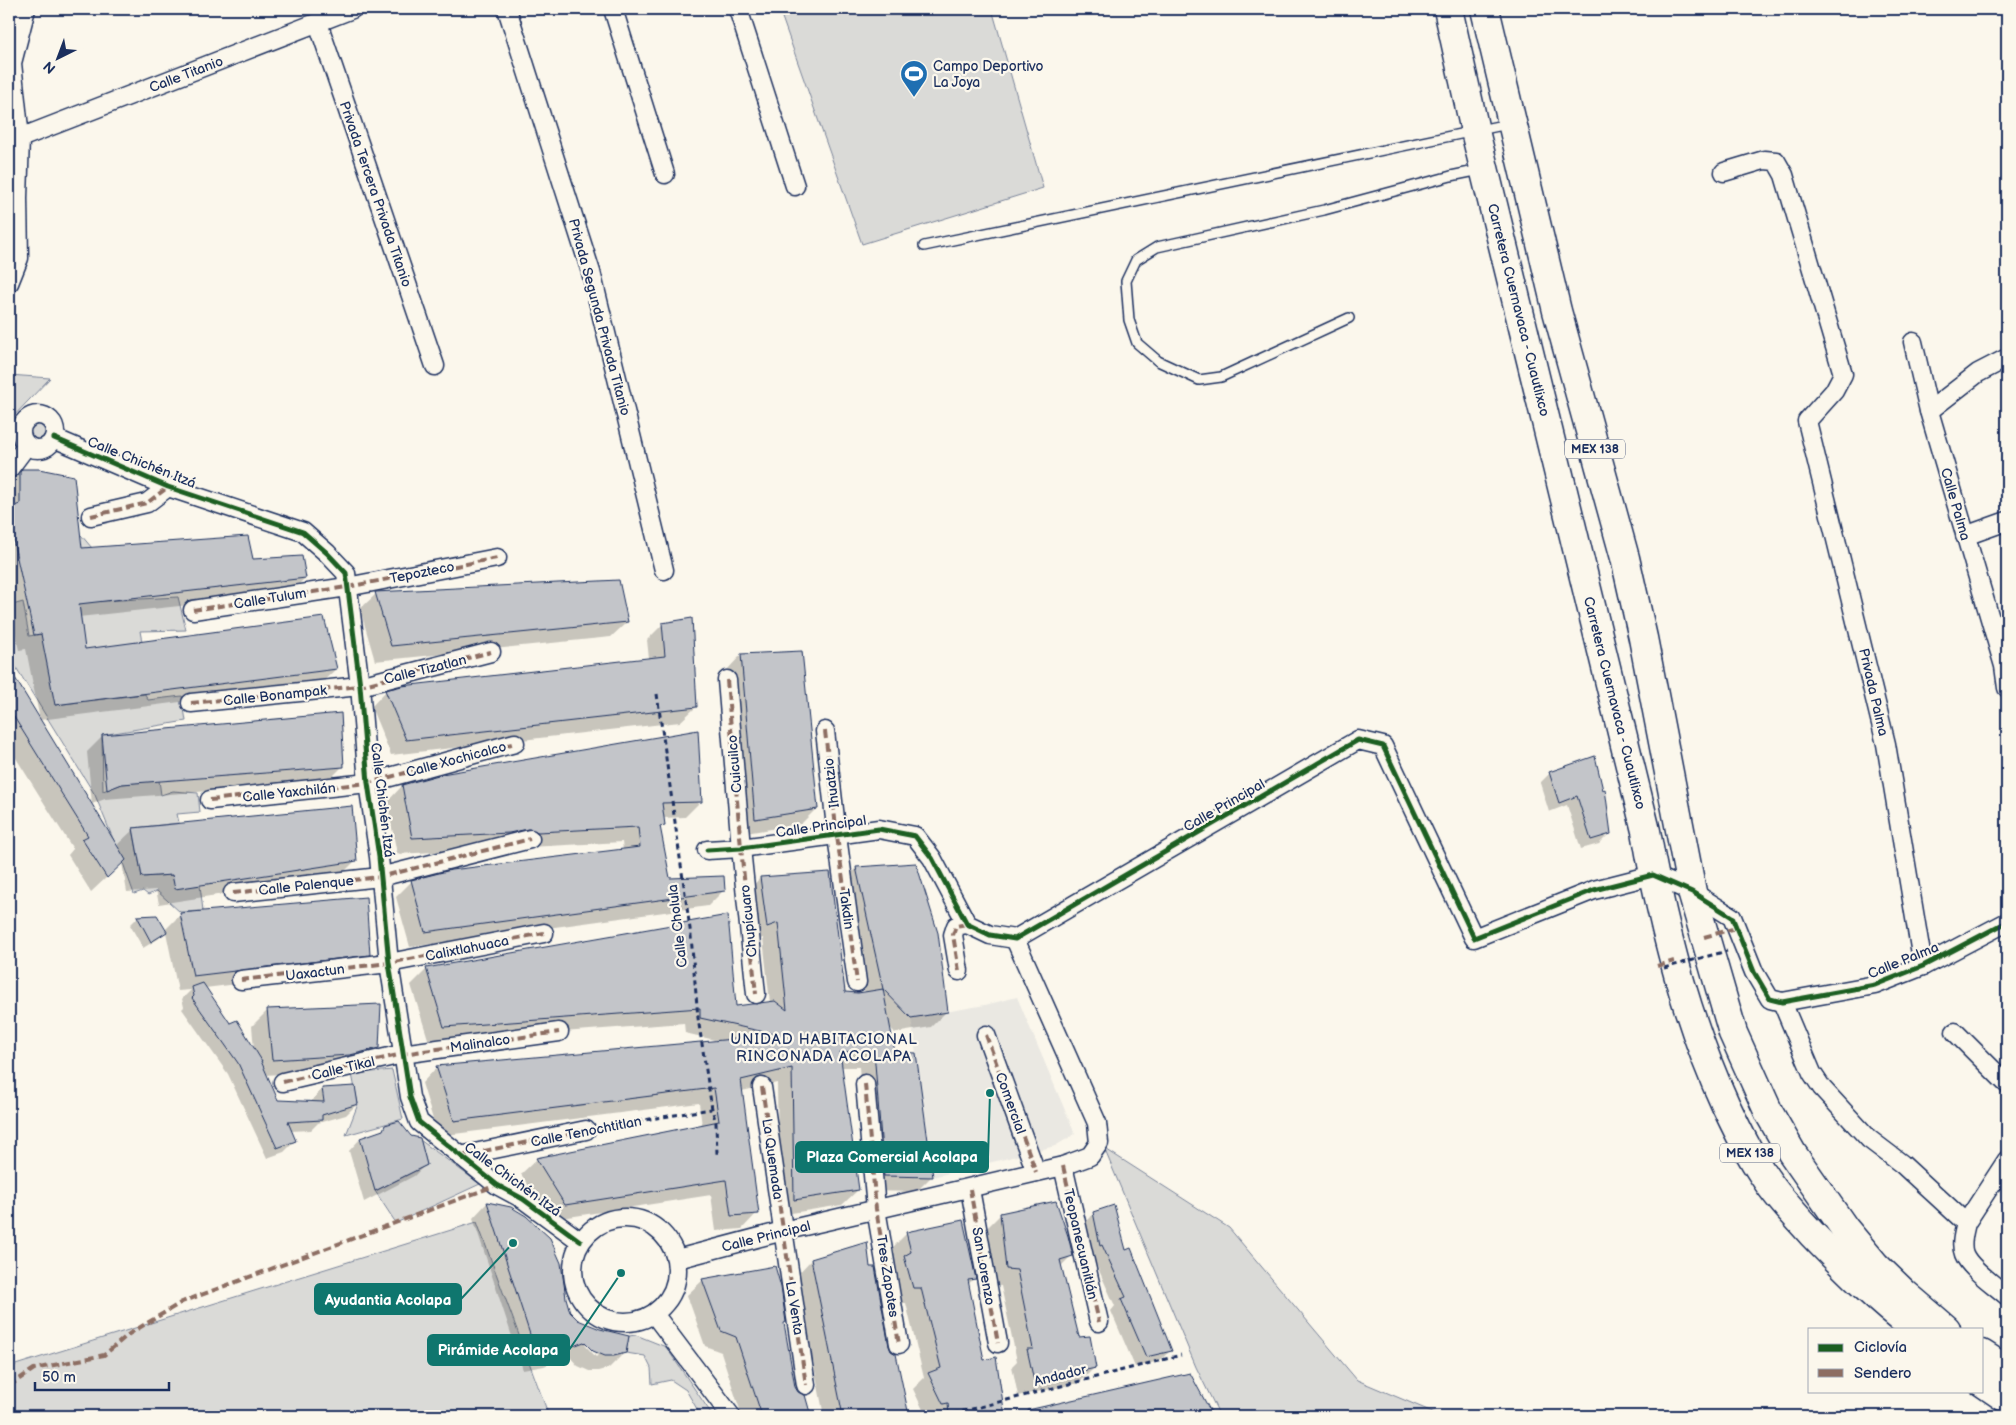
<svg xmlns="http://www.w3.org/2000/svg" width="2016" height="1425" font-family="'Balsamiq Sans',sans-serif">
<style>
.built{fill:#eae8e2}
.green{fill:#dadad7;stroke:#7a849a}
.shadow{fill:#0003;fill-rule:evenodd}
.building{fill:#c3c5c9;stroke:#1b2f5e}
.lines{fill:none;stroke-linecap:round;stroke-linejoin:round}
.lane-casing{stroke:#1b2f5e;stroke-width:12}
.street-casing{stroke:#1b2f5e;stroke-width:21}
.primary-casing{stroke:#1b2f5e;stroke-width:31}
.path{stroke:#1b2f5e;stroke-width:3;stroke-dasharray:5 4;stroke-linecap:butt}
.lane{stroke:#fbf7ec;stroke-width:9}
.street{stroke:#fbf7ec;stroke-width:18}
.primary{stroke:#fbf7ec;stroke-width:28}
.path-bridge{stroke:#1b2f5e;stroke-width:3;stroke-dasharray:5 4;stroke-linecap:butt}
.quiet{stroke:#8d6e63;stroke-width:4;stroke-dasharray:8 4;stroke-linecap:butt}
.cycleway-casing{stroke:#fbf7ec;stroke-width:8}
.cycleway{stroke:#1b5e20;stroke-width:5}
.labels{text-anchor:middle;stroke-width:4.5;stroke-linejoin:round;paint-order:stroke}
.shield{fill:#fbf7ec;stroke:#5e6b89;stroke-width:1}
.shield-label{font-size:12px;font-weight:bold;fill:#1b2f5e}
.poi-label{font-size:14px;fill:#1b2f5e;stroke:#fbf7ec;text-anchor:start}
.street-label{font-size:14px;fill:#1b2f5e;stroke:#fbf7ec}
.neighbourhood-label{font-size:15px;letter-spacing:1px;fill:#1b2f5e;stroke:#fbf7ec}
.leader{fill:none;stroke:#0f766e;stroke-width:2}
.callout-dot{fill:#0f766e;stroke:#fbf7ec;stroke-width:2}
.callout{fill:#0f766e;stroke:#0f766e;stroke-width:2}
.callout-label{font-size:15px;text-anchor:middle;font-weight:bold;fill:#fff}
</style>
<rect width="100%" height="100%" fill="#fbf7ec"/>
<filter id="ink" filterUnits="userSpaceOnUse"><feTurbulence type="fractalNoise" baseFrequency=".02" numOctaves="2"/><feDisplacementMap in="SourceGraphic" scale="10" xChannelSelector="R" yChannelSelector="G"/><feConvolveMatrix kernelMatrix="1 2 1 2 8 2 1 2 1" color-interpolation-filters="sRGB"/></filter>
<g filter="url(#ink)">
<!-- built -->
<polygon class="built" points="1017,997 1075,1134 1055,1146 933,1177 911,1018 985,1005"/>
<!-- green -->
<g class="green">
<polygon points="779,9 992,9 1043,188 862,244"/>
<polygon points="9,375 50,378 9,421"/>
<polygon points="41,420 48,428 47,442 38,443 31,440 30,431 34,422"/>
<polygon points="81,535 92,548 102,601 178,597 186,630 140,631 142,642 55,705 145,694 148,700 182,696 186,721 102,735 103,791 122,784 159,780 161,795 173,791 198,793 200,812 177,814 179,823 133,828 142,877 172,875 175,887 200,885 203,911 180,912 157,891 148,895 143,891 134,894 123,863 95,795 9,656 9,606 23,602 29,636 82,628 70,538"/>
<polygon points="392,1070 403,1119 346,1135 358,1104 352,1074"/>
<polygon points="420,1140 480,1184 396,1223 375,1191 427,1165"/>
<polygon points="1104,1148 1229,1228 1357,1380 1442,1416 1220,1416 1196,1367"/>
<polygon points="477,1222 549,1416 9,1416 9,1367"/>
<polygon points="636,1335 666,1347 713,1416 701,1416 686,1390 671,1380 652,1384 651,1368 645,1356 626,1353 629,1336"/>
</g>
<!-- shadow -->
<g class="shadow">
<polygon points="23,470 81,550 252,560 305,578 289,594 79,617 84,651 336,669 320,684 40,720 26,649 19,650 9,606 9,484"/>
<polygon points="376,594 627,622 611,637 375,661 360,609"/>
<polygon points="663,624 696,707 680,722 391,755 371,707 386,691 649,659 647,640"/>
<polygon points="741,655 817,808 801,824 740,834 726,671"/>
<polygon points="9,670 119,851 118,844 134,829 356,860 340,876 159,904 156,890 127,892 122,863 91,892 68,855 73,849 9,747"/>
<polygon points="103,736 343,766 327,782 105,799 92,804 87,752"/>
<polygon points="1594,757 1609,834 1599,844 1581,849 1567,805 1549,812 1540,783 1550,773"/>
<polygon points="402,786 701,801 685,817 663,818 664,825 659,829 669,880 724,890 708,906 410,947 396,897 412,881 623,850 622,842 397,854 387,802"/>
<polygon points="856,868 947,1011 931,1027 895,1033 889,1026 894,1053 932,1176 916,1192 869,1191 859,1067 840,1067 858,1190 842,1205 779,1215 777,1083 742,1091 757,1213 742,1229 716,1231 711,1195 549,1220 521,1174 537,1159 702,1126 699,1103 438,1136 422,1083 437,1067 719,1041 685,1033 684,1023 429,1042 411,985 427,969 735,1007 770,1003 763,938 752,942 745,894 760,878 829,873 846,993 865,993 841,884"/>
<polygon points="181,914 368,954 353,970 205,988 230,1024 254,1050 252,1026 268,1010 378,1048 362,1064 333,1071 265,1075 277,1101 312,1102 312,1100 322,1089 357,1104 346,1115 318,1123 311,1130 291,1131 295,1141 284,1152 267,1158 228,1074 182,1009 184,1007 182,999 191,990 178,991 166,932 158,939 143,948 130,925 137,918 156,916 165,930"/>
<polygon points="386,1126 426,1164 414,1176 364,1202 349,1151 360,1139 379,1133"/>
<path d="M487 1203 577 1321 624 1353 609 1368 598 1371H589L578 1366 569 1356 544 1366 523 1370 473 1218ZM585 1345H588L598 1355 596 1357Z"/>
<polygon points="1094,1213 1170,1351 1159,1361 1135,1367 1111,1311 1115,1306 1092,1255 1083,1224"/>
<polygon points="1001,1214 1071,1256 1060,1267 1078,1339 1095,1367 1079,1383 1018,1396 1012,1366 1017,1361 1001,1286 991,1285 985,1230"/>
<polygon points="907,1233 974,1278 968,1285 983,1361 995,1359 1004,1416 926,1416 913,1389 924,1378 906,1303 897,1303 889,1273 896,1266 891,1249"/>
<polygon points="811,1260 869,1269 887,1346 890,1352 895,1355 908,1416 824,1416 796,1276"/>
<polygon points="703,1280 783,1323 794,1387 797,1393 804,1396 810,1416 742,1416 721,1352 705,1346 687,1295"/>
<polygon points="1189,1375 1212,1416 1008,1416"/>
</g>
<!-- building -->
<g class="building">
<polygon points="22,469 39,469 74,476 82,548 248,536 253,559 302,556 306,578 79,604 85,649 324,617 337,669 55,705 41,634 34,635 13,540 9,508 20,504 20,472"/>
<polygon points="619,580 628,622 391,646 375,592"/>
<polygon points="692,618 697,707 406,740 385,690 402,686 665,656 662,623"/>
<polygon points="802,651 818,809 755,819 741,654"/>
<polygon points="9,668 126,860 107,878 82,839 88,836 9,709"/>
<polygon points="341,713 344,767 122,784 107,790 102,735"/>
<polygon points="698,730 702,802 662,803 665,825 660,826 670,878 724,876 725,891 425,932 411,880 451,870 640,847 638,827 538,832 528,829 509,833 412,838 402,785 442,774"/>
<polygon points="1595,756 1603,790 1605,789 1611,834 1591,840 1577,796 1559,803 1549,772"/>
<polygon points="352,806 357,861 175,889 172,875 142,877 133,828"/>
<polygon points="916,863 938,933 948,1012 911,1018 883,989 856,867"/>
<polygon points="830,872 845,992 858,993 883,989 895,1052 916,1053 933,1177 884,1176 874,1051 840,1052 859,1190 794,1200 792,1068 741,1080 759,1214 731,1216 726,1180 565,1205 536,1158 719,1121 714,1088 454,1121 436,1066 778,1035 700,1018 700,1008 444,1027 426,968 728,915 736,1006 775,1001 787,1010 778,923 767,927 760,877"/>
<polygon points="366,897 370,955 193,976 180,913"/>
<polygon points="157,915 167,932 151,942 137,916"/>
<polygon points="203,983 230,1023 237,1020 262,1061 261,1061 278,1100 324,1102 322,1088 355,1086 358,1104 322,1115 322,1120 288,1122 296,1141 277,1148 238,1063 192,998 194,996 192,987"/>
<polygon points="381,1004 379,1048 350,1055 272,1060 267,1009"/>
<polygon points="399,1121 411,1136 420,1138 427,1165 375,1191 360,1138 383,1130 385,1125"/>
<polygon points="1056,1201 1068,1236 1073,1256 1060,1260 1079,1337 1090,1336 1096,1368 1034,1381 1027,1349 1033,1349 1017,1270 1006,1269 1000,1213"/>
<polygon points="487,1202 511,1207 526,1216 550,1238 561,1263 566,1298 570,1312 578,1320 600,1329 629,1336 626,1353 614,1356 605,1356 593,1351 584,1342 560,1351 537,1356"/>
<polygon points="1114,1205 1126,1250 1131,1248 1172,1351 1146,1357 1121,1299 1126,1297 1102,1245 1100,1246 1093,1212"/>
<polygon points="963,1220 976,1279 968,1280 984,1360 996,1357 1005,1416 949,1416 948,1403 943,1404 928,1373 941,1368 921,1288 913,1288 904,1256 911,1252 906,1232"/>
<polygon points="867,1242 870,1267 875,1267 889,1346 891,1351 896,1354 909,1416 843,1416 811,1259"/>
<polygon points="775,1266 781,1287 786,1322 784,1323 795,1387 798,1392 805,1395 811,1416 762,1416 736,1337 721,1331 702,1279"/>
<polygon points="1190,1373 1213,1416 1029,1416 1028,1410"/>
</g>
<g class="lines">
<defs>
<g id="lane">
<polyline points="924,246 1508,124"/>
<polyline points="1349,318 1221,377 1199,380 1158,361 1137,343 1129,320 1126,281 1136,260 1157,247 1324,210 1451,176 1480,170"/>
</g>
<g id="street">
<polyline points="507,9 591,272 664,570"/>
<polyline points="613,9 665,174"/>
<polyline points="738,9 795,186"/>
<polyline points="318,23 435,366"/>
<polyline points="20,138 352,9"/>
<polyline points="1724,172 1764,160 1776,161 1784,175 1843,374 1834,391 1807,421 1886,744 1923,966"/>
<polyline points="9,283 19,258 18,198 20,138 12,63 26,9"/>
<polyline points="1913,342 1929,411 2004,666 2007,688"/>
<polyline points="1929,411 1978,373 2007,358"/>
<circle cx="38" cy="432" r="17"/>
<polyline points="54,438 168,487 303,532 327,553 346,573 360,686 368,783 379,857 389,963 410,1097 419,1122 497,1185 523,1199 580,1241"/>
<polyline points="9,469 27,445"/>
<polyline points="91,516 147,503 168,487"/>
<polyline points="1965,536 2007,521"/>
<polyline points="193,610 347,587 497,558"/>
<polyline points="727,680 741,848 756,994"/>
<polyline points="191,703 360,686 491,652"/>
<polyline points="825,731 837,836 857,982"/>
<polyline points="210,800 368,783 515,743"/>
<polyline points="707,850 741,848 879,829 915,836 932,858 967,924 990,935 1015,939 1358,740 1383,746 1474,938 1594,890 1653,875 1692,892 1732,917 1754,972 1770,999 1782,1002 1875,985 1923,966 2007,922"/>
<polyline points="233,893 380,877 530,839"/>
<polyline points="959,971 953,935 956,926 967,924"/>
<polyline points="241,980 389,963 544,933"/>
<path d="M1782 1002 1812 1073 1822 1088 1869 1139 1902 1164 1966 1223C1964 1232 1960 1244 1964 1254 1970 1269 1995 1285 2007 1296"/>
<polyline points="1955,1032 2007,1084"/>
<polyline points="986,1035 1036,1172"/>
<polyline points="283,1082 402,1054 559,1032"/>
<polyline points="865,1084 876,1209 899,1344"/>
<polyline points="762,1087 806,1385"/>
<polyline points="460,1156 586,1130"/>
<polyline points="1063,1166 1099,1322"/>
<polyline points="970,1189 998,1343"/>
<circle cx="625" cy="1270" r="52"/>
<polyline points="1966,1223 2007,1160"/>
<polyline points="677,1259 783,1231 1063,1166 1090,1156 1099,1143 1097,1123 1015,939"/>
<polyline points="654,1314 731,1416"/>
</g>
<g id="primary">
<path d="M1448 9 1475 131 1646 831C1662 925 1686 1019 1726 1106 1738 1131 1750 1156 1766 1179 1779 1199 1796 1216 1812 1234 1845 1268 1877 1300 1915 1329"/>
<polyline points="1485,9 1557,311 1625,558 1643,638 1692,892 1733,1033 1769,1113 1792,1153 1845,1229 1875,1265 1905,1294 1946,1329"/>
<polyline points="1982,1354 2007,1370"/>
<polyline points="1982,1382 2007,1399"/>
</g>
</defs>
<!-- lane casing -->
<use href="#lane" class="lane-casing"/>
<!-- street casing -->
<use href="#street" class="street-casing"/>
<!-- primary casing -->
<use href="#primary" class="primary-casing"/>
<!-- path -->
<g class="path">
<polyline points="657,694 691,936 698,1018 712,1109 716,1123 717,1154"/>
<polyline points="602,1127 711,1109"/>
<polyline points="945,1416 1181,1355"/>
</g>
<!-- lane -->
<use href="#lane" class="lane"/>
<!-- street -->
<use href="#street" class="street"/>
<!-- primary -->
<use href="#primary" class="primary"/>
<!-- path-bridge -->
<polyline class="path-bridge" points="1664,968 1727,951"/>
<!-- quiet -->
<g class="quiet">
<polyline points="91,516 147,503 168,487"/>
<polyline points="193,610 347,587 497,558"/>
<polyline points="727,680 741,848 756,994"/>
<polyline points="191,703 360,686 491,652"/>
<polyline points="825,731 837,836 857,982"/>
<polyline points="210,800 368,783 515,743"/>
<polyline points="233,893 380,877 530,839"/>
<polyline points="1704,937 1736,928"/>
<polyline points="1657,966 1674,961"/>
<polyline points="959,971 953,935 956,926 967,924"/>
<polyline points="241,980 389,963 544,933"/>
<polyline points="986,1035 1036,1172"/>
<polyline points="283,1082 402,1054 559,1032"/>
<polyline points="865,1084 876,1209 899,1344"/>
<polyline points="762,1087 806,1385"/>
<polyline points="460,1156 586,1130"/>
<polyline points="1063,1166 1099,1322"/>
<polyline points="970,1189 998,1343"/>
<polyline points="9,1386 34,1369 104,1355 129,1334 182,1302 497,1185"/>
</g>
<defs>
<g id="cycleway">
<polyline points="54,438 168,487 303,532 327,553 346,573 360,686 368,783 379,857 389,963 410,1097 419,1122 497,1185 523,1199 580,1241"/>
<polyline points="707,850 741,848 879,829 915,836 932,858 967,924 990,935 1015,939 1358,740 1383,746 1474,938 1594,890 1653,875 1692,892 1732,917 1754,972 1770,999 1782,1002 1875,985 1923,966 2007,922"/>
</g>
</defs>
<!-- cycleway casing -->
<use href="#cycleway" class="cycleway-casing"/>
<!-- cycleway -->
<use href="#cycleway" class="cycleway"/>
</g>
</g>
<!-- icons -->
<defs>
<symbol id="stadium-pin" viewBox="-11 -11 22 30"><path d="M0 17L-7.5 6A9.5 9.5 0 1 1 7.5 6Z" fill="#1f6fb2" stroke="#fbf7ec"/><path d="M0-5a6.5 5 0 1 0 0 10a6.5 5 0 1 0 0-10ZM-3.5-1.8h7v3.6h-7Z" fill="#fff"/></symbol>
</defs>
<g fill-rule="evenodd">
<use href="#stadium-pin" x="898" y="58" width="32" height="43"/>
</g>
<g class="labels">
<!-- shield labels -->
<g class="shield">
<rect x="1565" y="439.5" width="60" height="19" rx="4"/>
<rect x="1720" y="1143.5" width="60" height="19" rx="4"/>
</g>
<g class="shield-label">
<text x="1595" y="453">MEX 138</text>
<text x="1750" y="1157">MEX 138</text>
</g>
<!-- poi labels -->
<g class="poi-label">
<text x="933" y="71">Campo Deportivo<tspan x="933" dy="16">La Joya</tspan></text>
</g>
<!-- street labels -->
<g class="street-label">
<text transform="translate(186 74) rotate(-21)" y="5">Calle Titanio</text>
<text transform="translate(376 194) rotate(71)" y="5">Privada Tercera Privada Titanio</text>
<text transform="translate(1519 310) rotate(76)" y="5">Carretera Cuernavaca - Cuautlixco</text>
<text transform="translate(600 317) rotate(75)" y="5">Privada Segunda Privada Titanio</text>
<text transform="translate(142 462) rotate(22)" y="5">Calle Chichén Itzá</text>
<text transform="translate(1956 504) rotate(74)" y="5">Calle Palma</text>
<text transform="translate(422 572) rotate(-11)" y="5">Tepozteco</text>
<text transform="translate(270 598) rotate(-9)" y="5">Calle Tulum</text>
<text transform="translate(425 669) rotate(-14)" y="5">Calle Tizatlan</text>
<text transform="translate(1874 692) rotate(77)" y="5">Privada Palma</text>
<text transform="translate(275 695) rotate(-6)" y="5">Calle Bonampak</text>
<text transform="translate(1615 703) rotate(76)" y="5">Carretera Cuernavaca - Cuautlixco</text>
<text transform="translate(456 759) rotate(-15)" y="5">Calle Xochicalco</text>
<text transform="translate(734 764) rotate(-95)" y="5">Cuicuilco</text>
<text transform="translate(831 783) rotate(-97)" y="5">Ihuatzio</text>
<text transform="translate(289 792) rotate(-6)" y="5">Calle Yaxchilán</text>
<text transform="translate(383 800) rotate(83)" y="5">Calle Chichén Itzá</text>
<text transform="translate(1224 805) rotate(-30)" y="5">Calle Principal</text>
<text transform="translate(821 826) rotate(-8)" y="5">Calle Principal</text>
<text transform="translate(306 885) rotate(-6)" y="5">Calle Palenque</text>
<text transform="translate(847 909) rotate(82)" y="5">Takdin</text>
<text transform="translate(748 921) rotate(-96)" y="5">Chupícuaro</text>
<text transform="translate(677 926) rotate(-97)" y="5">Calle Cholula</text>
<text transform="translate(467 948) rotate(-11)" y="5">Calixtlahuaca</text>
<text transform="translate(1903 960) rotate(-22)" y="5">Calle Palma</text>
<text transform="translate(315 972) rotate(-7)" y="5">Uaxactun</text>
<text transform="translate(480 1043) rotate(-8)" y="5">Malinalco</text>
<text transform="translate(343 1068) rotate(-13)" y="5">Calle Tikal</text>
<text transform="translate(1011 1103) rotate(70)" y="5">Comercial</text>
<text transform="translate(586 1131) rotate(-11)" y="5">Calle Tenochtitlan</text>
<text transform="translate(773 1159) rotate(82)" y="5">La Quemada</text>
<text transform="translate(513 1179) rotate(36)" y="5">Calle Chichén Itzá</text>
<text transform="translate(766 1236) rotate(-14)" y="5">Calle Principal</text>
<text transform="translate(1081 1244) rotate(77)" y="5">Teopanecuanitlán</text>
<text transform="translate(984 1266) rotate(80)" y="5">San Lorenzo</text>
<text transform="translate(888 1276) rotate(81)" y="5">Tres Zapotes</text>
<text transform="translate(795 1308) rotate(81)" y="5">La Venta</text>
<text transform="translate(1060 1375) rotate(-14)" y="5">Andador</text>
</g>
<!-- neighbourhood labels -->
<g class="neighbourhood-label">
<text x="824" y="1044">UNIDAD HABITACIONAL<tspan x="824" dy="17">RINCONADA ACOLAPA</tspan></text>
</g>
</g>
<!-- callouts -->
<path class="leader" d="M990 1093L988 1157M513 1243L461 1299M621 1273L569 1350"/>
<g class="callout-dot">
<circle cx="990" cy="1093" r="5"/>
<circle cx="513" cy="1243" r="5"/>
<circle cx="621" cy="1273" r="5"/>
</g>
<g class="callout">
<rect x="796" y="1142" width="192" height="30" rx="5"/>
<rect x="315" y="1284" width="146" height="30" rx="5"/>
<rect x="428" y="1335" width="141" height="30" rx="5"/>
</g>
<g class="callout-label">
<text x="892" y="1162">Plaza Comercial Acolapa</text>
<text x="388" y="1305">Ayudantia Acolapa</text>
<text x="498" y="1355">Pirámide Acolapa</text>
</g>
<!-- margin -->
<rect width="2016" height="1425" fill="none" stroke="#fbf7ec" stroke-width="30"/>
<rect x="15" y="15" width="1986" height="1395" fill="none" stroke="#1b2f5e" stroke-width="2" filter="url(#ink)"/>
<!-- legend -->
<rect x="1808" y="1328" width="175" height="65" fill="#fbf7ec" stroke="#a1a7b3"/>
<rect x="1818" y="1344" width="25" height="8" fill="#1b5e20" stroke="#a1a7b3"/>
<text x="1854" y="1352" font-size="15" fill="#1b2f5e">Ciclovía</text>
<rect x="1818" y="1369" width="25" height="8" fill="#8d6e63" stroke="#a1a7b3"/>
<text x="1854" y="1378" font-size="15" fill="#1b2f5e">Sendero</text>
<!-- north arrow -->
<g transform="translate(58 58) rotate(222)" stroke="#fbf7ec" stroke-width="4" paint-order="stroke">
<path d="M0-4L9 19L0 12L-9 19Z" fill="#1b2f5e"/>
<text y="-8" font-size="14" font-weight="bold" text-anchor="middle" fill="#1b2f5e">N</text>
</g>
<!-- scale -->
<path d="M35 1382v8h134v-8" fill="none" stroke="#1b2f5e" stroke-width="2.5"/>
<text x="42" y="1382" font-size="15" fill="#1b2f5e" stroke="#fbf7ec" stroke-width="4" paint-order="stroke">50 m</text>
</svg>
